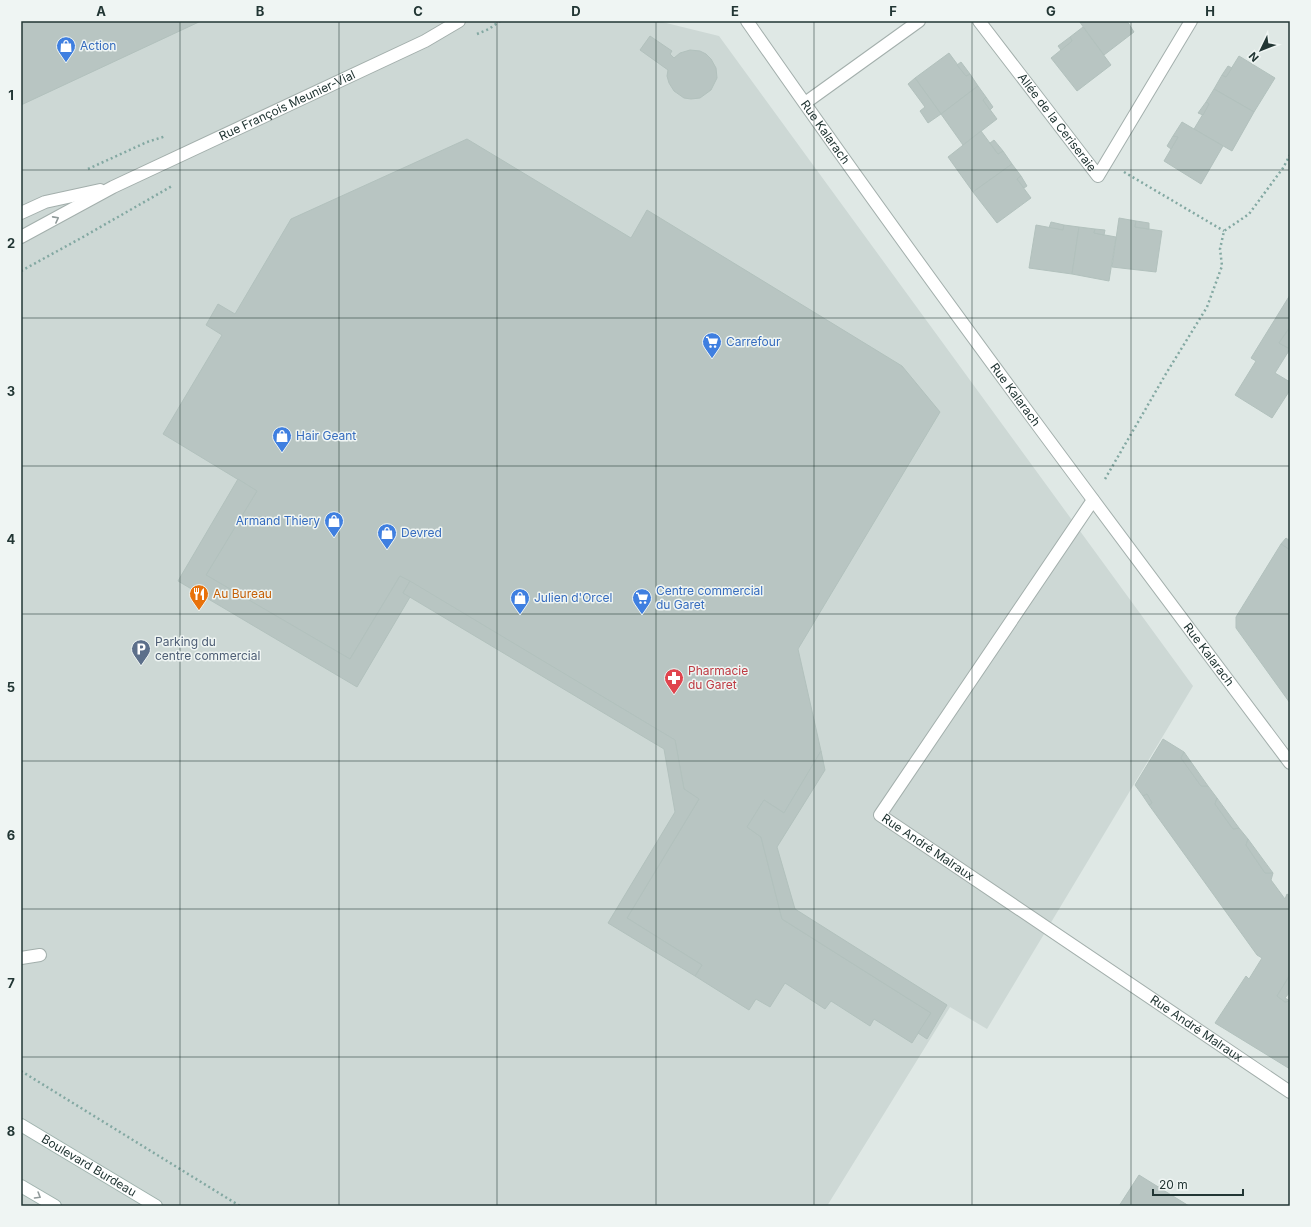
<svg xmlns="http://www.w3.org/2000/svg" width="1311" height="1227" font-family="Inter,sans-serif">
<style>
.built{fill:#cdd8d5}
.building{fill:#b8c5c2;stroke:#b2c1bd}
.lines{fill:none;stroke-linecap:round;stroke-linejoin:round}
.lane-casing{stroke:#a3afac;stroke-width:14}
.street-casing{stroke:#a3afac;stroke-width:14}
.secondary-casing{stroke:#a0b3ae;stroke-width:14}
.path{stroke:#83a8a2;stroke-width:2.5;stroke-dasharray:2 3;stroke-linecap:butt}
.lane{stroke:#fff;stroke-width:12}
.street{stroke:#fff;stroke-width:12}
.secondary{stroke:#fff;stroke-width:12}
.oneway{stroke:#909a9a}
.grid{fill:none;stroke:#223634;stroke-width:1;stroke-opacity:0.55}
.labels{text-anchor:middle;stroke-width:3;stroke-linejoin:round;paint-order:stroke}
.shop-label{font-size:12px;fill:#366cbe;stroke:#eff5f3;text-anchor:start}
.street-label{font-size:12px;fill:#223634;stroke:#eff5f3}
.food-label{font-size:12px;fill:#c56008;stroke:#eff5f3;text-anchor:start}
.service-label{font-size:12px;fill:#4e5e75;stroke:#eff5f3;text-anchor:start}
.health-label{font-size:12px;fill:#be3a42;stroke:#eff5f3;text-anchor:start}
.neatline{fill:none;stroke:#223634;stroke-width:1.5}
.grid-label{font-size:13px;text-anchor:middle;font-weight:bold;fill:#223634}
</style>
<rect width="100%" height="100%" fill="#dfe8e5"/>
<!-- built -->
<polygon class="built" points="21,21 658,21 719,36 1193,686 987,1029 950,1007 827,1206 21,1206"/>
<!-- building -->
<g class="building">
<polygon points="21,21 201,21 21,105"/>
<polygon points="1079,21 1127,21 1134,32 1104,55"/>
<polygon points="1083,27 1111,65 1077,91 1051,58 1072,41 1070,37"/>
<polygon points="650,36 672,51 670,54 674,58 680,53 690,50 700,51 706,54 711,59 716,68 717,78 711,90 700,98 691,99 684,98 674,91 669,83 667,76 668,70 640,50"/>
<polygon points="1070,37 1072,41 1061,50 1058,46"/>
<polygon points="949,53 966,76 970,74 978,86 941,114 915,78"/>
<polygon points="1239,56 1275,78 1254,112 1214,89 1222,75 1226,77"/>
<polygon points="961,62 970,74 966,76 957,65"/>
<polygon points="1228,66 1232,68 1226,77 1222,75"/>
<polygon points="915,78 941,114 928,123 920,111 925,107 908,84"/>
<polygon points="978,86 986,97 983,100 997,119 963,145 941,114"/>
<polygon points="1214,89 1254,112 1232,151 1194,129 1209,104 1206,102"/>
<polygon points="986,97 993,107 990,110 983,100"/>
<polygon points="1206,102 1209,104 1203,115 1198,113"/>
<polygon points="1182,122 1223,146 1201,184 1164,161 1178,137 1173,136"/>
<polygon points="981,131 998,154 1003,151 1012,164 973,192 948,157"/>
<polygon points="1173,136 1178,137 1171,149 1167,146"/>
<polygon points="467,139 631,238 647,210 902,366 940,412 798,649 821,751 784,813 764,800 747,827 761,837 782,919 931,1013 912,1043 874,1019 870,1026 831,1001 825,1009 785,983 770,1007 756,999 749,1010 695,976 702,965 627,918 699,799 684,789 675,740 400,576 350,659 206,575 257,491 163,434 222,335 206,325 218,304 235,314 291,219"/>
<polygon points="994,140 1003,151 998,154 990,143"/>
<polygon points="1012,164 1021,176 1017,179 1031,198 997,223 973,192"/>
<polygon points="1021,176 1027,186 1024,188 1017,179"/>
<polygon points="1119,218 1136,221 1135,227 1162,231 1156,272 1112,267"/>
<polygon points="1136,221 1149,223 1149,229 1135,227"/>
<polygon points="1051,222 1064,225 1063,230 1049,228"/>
<polygon points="1036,225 1063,230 1064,225 1079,227 1072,274 1029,268"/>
<polygon points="1079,227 1095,229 1094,233 1116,237 1109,281 1072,274"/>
<polygon points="1095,229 1105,230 1104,235 1094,233"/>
<polygon points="1290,295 1290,327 1279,343 1290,349 1275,373 1290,382 1290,390 1272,418 1235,395 1256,361 1251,358"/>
<polygon points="1290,327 1290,349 1279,343"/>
<polygon points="238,479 257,491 206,575 350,659 400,576 410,581 403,593 410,597 357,687 178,581"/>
<polygon points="1286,538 1290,541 1290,550 1281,544"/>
<polygon points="1281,544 1290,550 1290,703 1236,628 1236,617"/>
<polygon points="410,581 675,740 684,789 699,799 627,918 702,965 695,976 608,923 675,812 664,749 403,593"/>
<polygon points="1163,739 1184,752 1181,758 1201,786 1208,786 1217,798 1215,804 1233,829 1239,828 1248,839 1246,845 1265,873 1273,873 1271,880 1285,899 1287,894 1290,896 1290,975 1277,996 1285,1002 1290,1001 1290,1069 1215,1023 1246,976 1249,979 1262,958 1257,955 1149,805 1152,803 1147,794 1143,796 1135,785"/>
<polygon points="821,751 825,770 777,847 795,909 947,1005 927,1039 918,1033 931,1013 782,919 761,837 747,827 764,800 784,813"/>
<polygon points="1184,752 1208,786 1201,786 1181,758"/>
<polygon points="1147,794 1152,803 1149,805 1143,796"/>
<polygon points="1217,798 1239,828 1233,829 1215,804"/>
<polygon points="1248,839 1273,873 1265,873 1246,845"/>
<polygon points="1290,975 1290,992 1285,998 1290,1001 1285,1002 1277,996"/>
<polygon points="1139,1175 1189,1206 1119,1206"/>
</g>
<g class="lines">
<defs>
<polyline id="lane" points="21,958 40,955"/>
<g id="street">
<path id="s1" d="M747 21C922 273 1106 518 1290 763"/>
<path id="s2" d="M979 21 1098 176 1191 21"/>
<polyline points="805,103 919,21"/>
<polyline points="21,213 45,202 100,190"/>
<path id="s3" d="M21 237 113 187 425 41 459 21"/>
<path id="s4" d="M1093 500 880 815 1290 1092"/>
</g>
<g id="secondary">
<path id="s5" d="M21 1125 156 1206"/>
<polyline points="21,1186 55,1206"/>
</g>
</defs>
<!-- lane casing -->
<use href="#lane" class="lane-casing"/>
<!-- street casing -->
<use href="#street" class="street-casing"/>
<!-- secondary casing -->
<use href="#secondary" class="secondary-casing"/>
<!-- path -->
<g class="path">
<polyline points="477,34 489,29 500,21"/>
<polyline points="88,169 147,142 166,136"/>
<polyline points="1124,172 1224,231"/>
<polyline points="21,271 83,237 172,186"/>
<polyline points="1105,479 1167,372 1207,307 1222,266 1220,249 1224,231 1249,214 1283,168 1290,155"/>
<polyline points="21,1071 240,1206"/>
</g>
<!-- lane -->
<use href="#lane" class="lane"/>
<!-- street -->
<use href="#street" class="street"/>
<!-- secondary -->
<use href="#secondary" class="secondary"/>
</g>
<!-- one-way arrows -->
<defs><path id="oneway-chevron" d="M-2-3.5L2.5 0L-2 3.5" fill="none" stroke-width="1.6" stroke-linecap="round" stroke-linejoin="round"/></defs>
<g class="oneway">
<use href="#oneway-chevron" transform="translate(56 219) rotate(-28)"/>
<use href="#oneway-chevron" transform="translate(38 1196) rotate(31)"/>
</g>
<!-- grid -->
<path class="grid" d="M180 21V1206M339 21V1206M497 21V1206M656 21V1206M814 21V1206M972 21V1206M1131 21V1206M21 170H1290M21 318H1290M21 466H1290M21 614H1290M21 761H1290M21 909H1290M21 1057H1290"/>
<!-- icons -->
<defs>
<symbol id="shop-pin" viewBox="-11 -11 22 30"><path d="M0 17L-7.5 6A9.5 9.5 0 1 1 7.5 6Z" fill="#3f7fe0" stroke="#eff5f3"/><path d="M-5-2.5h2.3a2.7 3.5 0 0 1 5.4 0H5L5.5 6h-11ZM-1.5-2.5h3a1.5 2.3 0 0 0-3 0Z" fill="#fff"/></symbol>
<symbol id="supermarket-pin" viewBox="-11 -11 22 30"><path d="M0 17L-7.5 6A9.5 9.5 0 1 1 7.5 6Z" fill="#3f7fe0" stroke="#eff5f3"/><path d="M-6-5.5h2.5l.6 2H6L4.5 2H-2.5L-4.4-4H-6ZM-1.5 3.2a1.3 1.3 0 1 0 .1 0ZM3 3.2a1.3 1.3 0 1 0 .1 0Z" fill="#fff"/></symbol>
<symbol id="restaurant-pin" viewBox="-11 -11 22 30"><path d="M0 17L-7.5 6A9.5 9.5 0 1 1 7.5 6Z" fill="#e8710a" stroke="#eff5f3"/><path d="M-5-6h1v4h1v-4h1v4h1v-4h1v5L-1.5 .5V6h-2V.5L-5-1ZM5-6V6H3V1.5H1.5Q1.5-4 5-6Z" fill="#fff"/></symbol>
<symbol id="parking-pin" viewBox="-11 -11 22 30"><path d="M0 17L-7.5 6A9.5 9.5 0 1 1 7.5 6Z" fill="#5c6f8a" stroke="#eff5f3"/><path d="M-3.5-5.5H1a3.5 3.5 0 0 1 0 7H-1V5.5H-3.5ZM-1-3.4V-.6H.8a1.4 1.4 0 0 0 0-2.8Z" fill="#fff"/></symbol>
<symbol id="pharmacy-pin" viewBox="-11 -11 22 30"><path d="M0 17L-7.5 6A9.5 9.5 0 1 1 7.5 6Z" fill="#e0444e" stroke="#eff5f3"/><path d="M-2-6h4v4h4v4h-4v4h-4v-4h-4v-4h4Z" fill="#fff"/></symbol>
</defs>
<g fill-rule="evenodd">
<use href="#shop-pin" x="55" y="35" width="22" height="30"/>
<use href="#supermarket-pin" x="701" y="331" width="22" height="30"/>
<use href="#shop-pin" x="271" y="425" width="22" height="30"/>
<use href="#shop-pin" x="323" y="510" width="22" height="30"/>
<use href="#shop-pin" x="376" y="522" width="22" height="30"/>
<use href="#restaurant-pin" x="188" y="583" width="22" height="30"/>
<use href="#shop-pin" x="509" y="587" width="22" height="30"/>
<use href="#supermarket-pin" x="631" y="587" width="22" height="30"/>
<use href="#parking-pin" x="130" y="638" width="22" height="30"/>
<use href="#pharmacy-pin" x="663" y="667" width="22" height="30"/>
</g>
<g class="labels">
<!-- shop labels -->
<g class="shop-label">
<text x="80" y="50">Action</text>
<text x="726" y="346">Carrefour</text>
<text x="296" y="440">Hair Geant</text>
<text x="320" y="525" text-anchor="end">Armand Thiery</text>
<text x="401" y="537">Devred</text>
<text x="656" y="595">Centre commercial<tspan x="656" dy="14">du Garet</tspan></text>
<text x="534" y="602">Julien d'Orcel</text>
</g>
<!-- street labels -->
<g class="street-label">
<text dy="4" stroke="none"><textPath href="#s3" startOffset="297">Rue François Meunier-Vial</textPath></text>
<text dy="4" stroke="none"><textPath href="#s2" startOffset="128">Allée de la Ceriseraie</textPath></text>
<text dy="4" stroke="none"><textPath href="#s1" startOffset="136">Rue Kalarach</textPath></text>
<text dy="4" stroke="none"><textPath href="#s1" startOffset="460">Rue Kalarach</textPath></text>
<text dy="4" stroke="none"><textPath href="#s1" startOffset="784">Rue Kalarach</textPath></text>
<text dy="4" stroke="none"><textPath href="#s4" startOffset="438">Rue André Malraux</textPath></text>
<text dy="4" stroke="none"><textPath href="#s4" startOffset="762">Rue André Malraux</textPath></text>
<text dy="4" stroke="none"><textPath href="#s5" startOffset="79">Boulevard Burdeau</textPath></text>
</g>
<!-- food labels -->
<g class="food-label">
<text x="213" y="598">Au Bureau</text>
</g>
<!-- service labels -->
<g class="service-label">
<text x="155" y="646">Parking du<tspan x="155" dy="14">centre commercial</tspan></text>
</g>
<!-- health labels -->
<g class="health-label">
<text x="688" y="675">Pharmacie<tspan x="688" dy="14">du Garet</tspan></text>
</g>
</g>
<!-- border -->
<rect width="1311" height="1227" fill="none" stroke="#eff5f3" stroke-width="44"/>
<!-- north arrow -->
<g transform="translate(1261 50) rotate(227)" stroke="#eff5f3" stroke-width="3" paint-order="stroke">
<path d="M0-3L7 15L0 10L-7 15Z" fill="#223634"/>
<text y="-6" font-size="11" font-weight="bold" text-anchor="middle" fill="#223634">N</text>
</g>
<!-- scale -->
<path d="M1153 1189v6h90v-6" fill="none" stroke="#223634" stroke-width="2"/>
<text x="1159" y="1189" font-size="12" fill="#223634" stroke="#eff5f3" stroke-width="3" paint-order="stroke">20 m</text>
<rect x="22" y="22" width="1267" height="1183" class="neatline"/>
<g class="grid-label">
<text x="101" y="16">A</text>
<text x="260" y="16">B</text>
<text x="418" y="16">C</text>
<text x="576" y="16">D</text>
<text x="735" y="16">E</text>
<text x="893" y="16">F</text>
<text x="1051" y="16">G</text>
<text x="1210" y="16">H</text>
<text x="11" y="100">1</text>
<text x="11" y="248">2</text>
<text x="11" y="396">3</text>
<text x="11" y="544">4</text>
<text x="11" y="692">5</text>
<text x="11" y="840">6</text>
<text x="11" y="988">7</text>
<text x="11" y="1136">8</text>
</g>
</svg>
